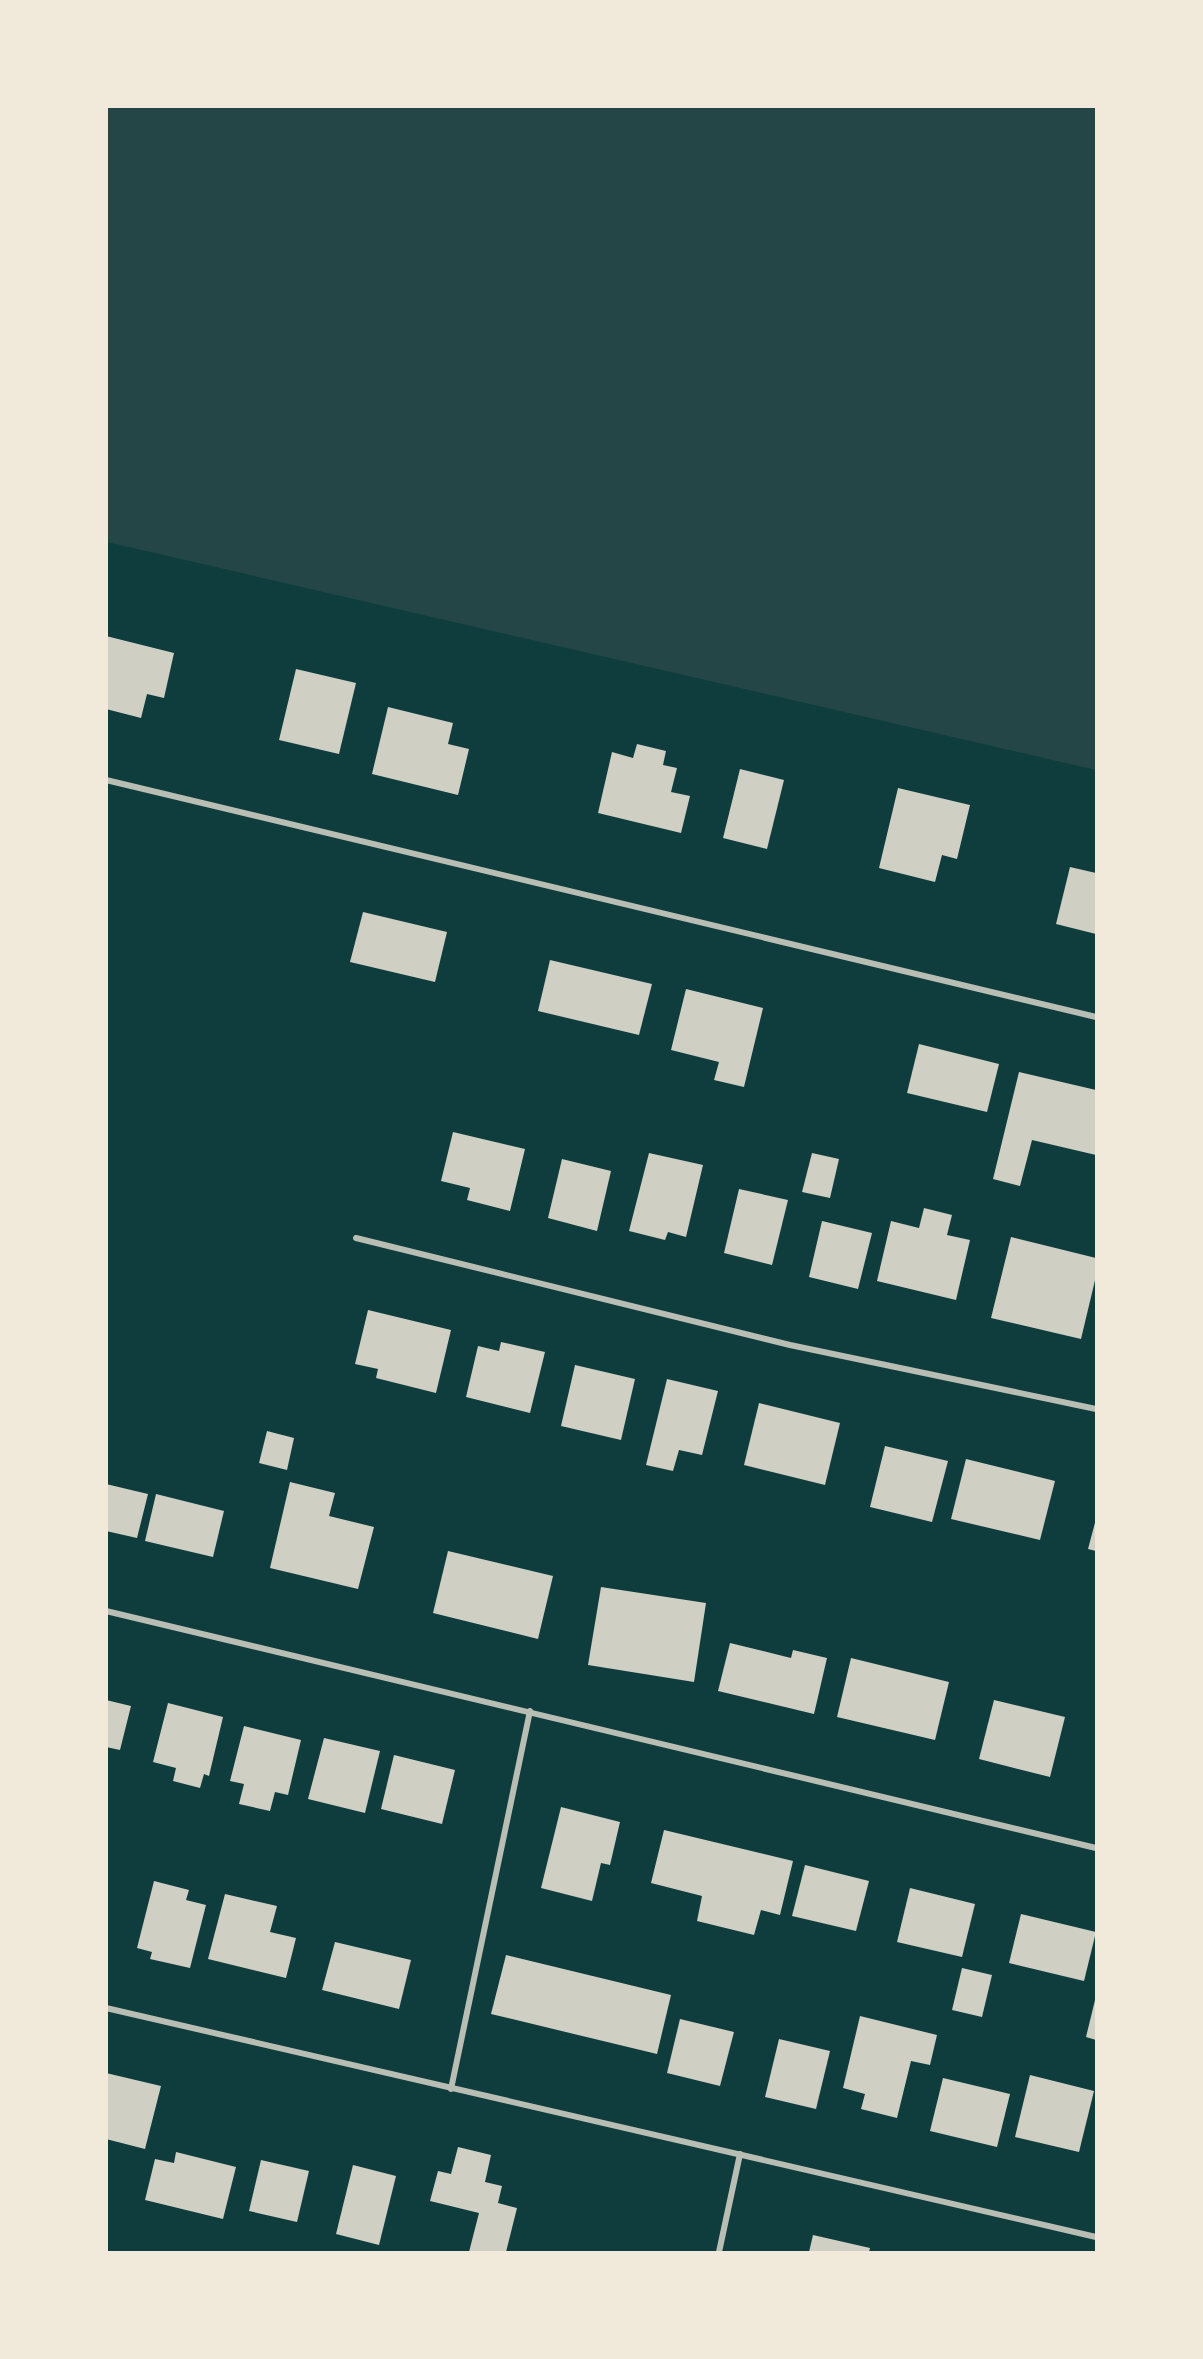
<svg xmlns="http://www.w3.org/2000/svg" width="1203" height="2359" font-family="Barlow,sans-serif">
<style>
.green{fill:#244646}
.building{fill:#cfcfc3}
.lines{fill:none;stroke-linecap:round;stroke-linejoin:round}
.minor{stroke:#b8beb3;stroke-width:6}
</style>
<rect width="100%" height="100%" fill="#0f3d3e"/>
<!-- green -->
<polygon class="green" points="107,106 1096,107 1096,770 107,542"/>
<!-- building -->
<g class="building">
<polygon points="106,636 174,653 164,698 147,694 141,718 106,709"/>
<polygon points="296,669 356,683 339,754 279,740"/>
<polygon points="388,707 453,723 448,744 469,749 458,795 372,774"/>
<polygon points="637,744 666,751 663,765 677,768 671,792 690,796 681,833 598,813 612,752 633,758"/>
<polygon points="740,769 784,780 767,849 723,838"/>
<polygon points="898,788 970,805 957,859 942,855 935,882 879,868"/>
<polygon points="1070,867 1096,873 1096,934 1056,924"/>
<polygon points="363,912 447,932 435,982 350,962"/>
<polygon points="550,960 652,984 639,1035 538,1011"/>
<polygon points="686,989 763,1008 744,1087 714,1080 719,1062 671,1050"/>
<polygon points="919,1044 999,1064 987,1112 907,1093"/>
<polygon points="1019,1072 1096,1090 1096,1155 1032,1140 1020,1186 993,1179"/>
<polygon points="453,1132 525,1149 510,1211 467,1200 470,1188 441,1181"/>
<polygon points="649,1153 703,1165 686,1237 668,1232 665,1240 629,1231"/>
<polygon points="812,1153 839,1159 830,1198 802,1192"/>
<polygon points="562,1159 611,1171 597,1231 548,1218"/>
<polygon points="739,1189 788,1200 772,1265 724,1253"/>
<polygon points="924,1208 952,1215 947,1235 970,1240 956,1300 877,1281 891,1221 919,1228"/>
<polygon points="822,1221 872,1233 858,1289 809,1277"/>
<polygon points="1011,1237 1096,1258 1096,1276 1081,1339 991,1318"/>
<polygon points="368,1310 451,1330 436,1393 376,1378 378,1369 355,1364"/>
<polygon points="501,1342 545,1352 530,1413 466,1397 478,1346 499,1351"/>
<polygon points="575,1365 635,1379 621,1440 561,1426"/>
<polygon points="667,1379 718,1391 702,1455 679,1450 673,1471 646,1465"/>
<polygon points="759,1403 840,1423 825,1485 744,1465"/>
<polygon points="267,1431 294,1438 287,1470 259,1463"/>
<polygon points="885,1446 948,1461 932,1522 870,1507"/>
<polygon points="966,1459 1055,1481 1040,1540 951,1519"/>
<polygon points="290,1482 335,1493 329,1516 374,1527 358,1589 270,1568"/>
<polygon points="106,1484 148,1494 137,1538 106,1531"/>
<polygon points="156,1494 224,1511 213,1557 145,1541"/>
<polygon points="1096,1519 1096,1551 1088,1549"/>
<polygon points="448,1551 553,1576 538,1639 433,1613"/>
<polygon points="601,1587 706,1603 694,1682 588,1665"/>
<polygon points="730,1643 791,1658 793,1650 827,1658 814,1714 718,1691"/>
<polygon points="851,1658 949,1682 935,1740 837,1717"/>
<polygon points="106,1700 131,1706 120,1750 106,1747"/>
<polygon points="994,1700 1065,1717 1050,1777 979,1759"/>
<polygon points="168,1703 223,1717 209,1776 204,1774 200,1788 173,1781 176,1768 153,1762"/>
<polygon points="244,1726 301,1740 288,1795 275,1792 270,1811 239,1804 244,1784 230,1781"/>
<polygon points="324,1738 380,1751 365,1813 308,1799"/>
<polygon points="394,1755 455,1770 442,1824 381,1809"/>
<polygon points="561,1807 620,1822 610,1865 601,1863 592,1901 541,1888"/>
<polygon points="664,1830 793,1861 780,1915 761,1910 754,1935 697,1921 702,1896 651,1883"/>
<polygon points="805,1865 869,1881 856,1931 792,1916"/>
<polygon points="154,1881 189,1890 186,1900 206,1905 190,1968 150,1959 152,1952 137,1948"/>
<polygon points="910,1888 975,1904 962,1957 897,1942"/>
<polygon points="225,1894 277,1906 270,1932 296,1938 286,1978 208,1959"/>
<polygon points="1021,1914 1096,1932 1084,1981 1009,1963"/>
<polygon points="335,1942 411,1960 399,2009 322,1990"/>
<polygon points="506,1955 671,1995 657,2054 491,2014"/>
<polygon points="962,1968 992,1975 982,2017 952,2010"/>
<polygon points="1096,1996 1096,2040 1086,2037"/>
<polygon points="860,2016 937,2035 930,2065 911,2061 897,2118 861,2109 865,2094 843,2088"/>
<polygon points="680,2019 734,2032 720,2086 667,2073"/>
<polygon points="779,2039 830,2051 816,2109 765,2097"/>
<polygon points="106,2073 161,2086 145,2149 106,2139"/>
<polygon points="1030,2075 1094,2091 1079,2152 1015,2137"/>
<polygon points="943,2078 1010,2094 997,2147 930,2131"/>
<polygon points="458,2147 491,2155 485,2182 502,2186 498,2203 517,2208 506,2252 469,2252 479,2213 430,2201 438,2171 451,2174"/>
<polygon points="176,2152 236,2167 223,2219 145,2200 155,2159 174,2163"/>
<polygon points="261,2160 309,2171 297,2222 249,2211"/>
<polygon points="353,2165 396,2176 379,2245 336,2234"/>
<polygon points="813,2235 870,2248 869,2252 809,2252"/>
</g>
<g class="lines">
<!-- minor -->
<g class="minor">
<polyline points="106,780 1096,1017"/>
<polyline points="356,1238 790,1345 1096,1409"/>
<polyline points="106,1611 1096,1848"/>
<polyline points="106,2008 1096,2237"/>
<polyline points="451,2089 530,1711"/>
<polyline points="719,2252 740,2154"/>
</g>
</g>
<!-- border -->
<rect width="1203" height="2359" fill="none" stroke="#f1e9da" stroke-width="216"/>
</svg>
